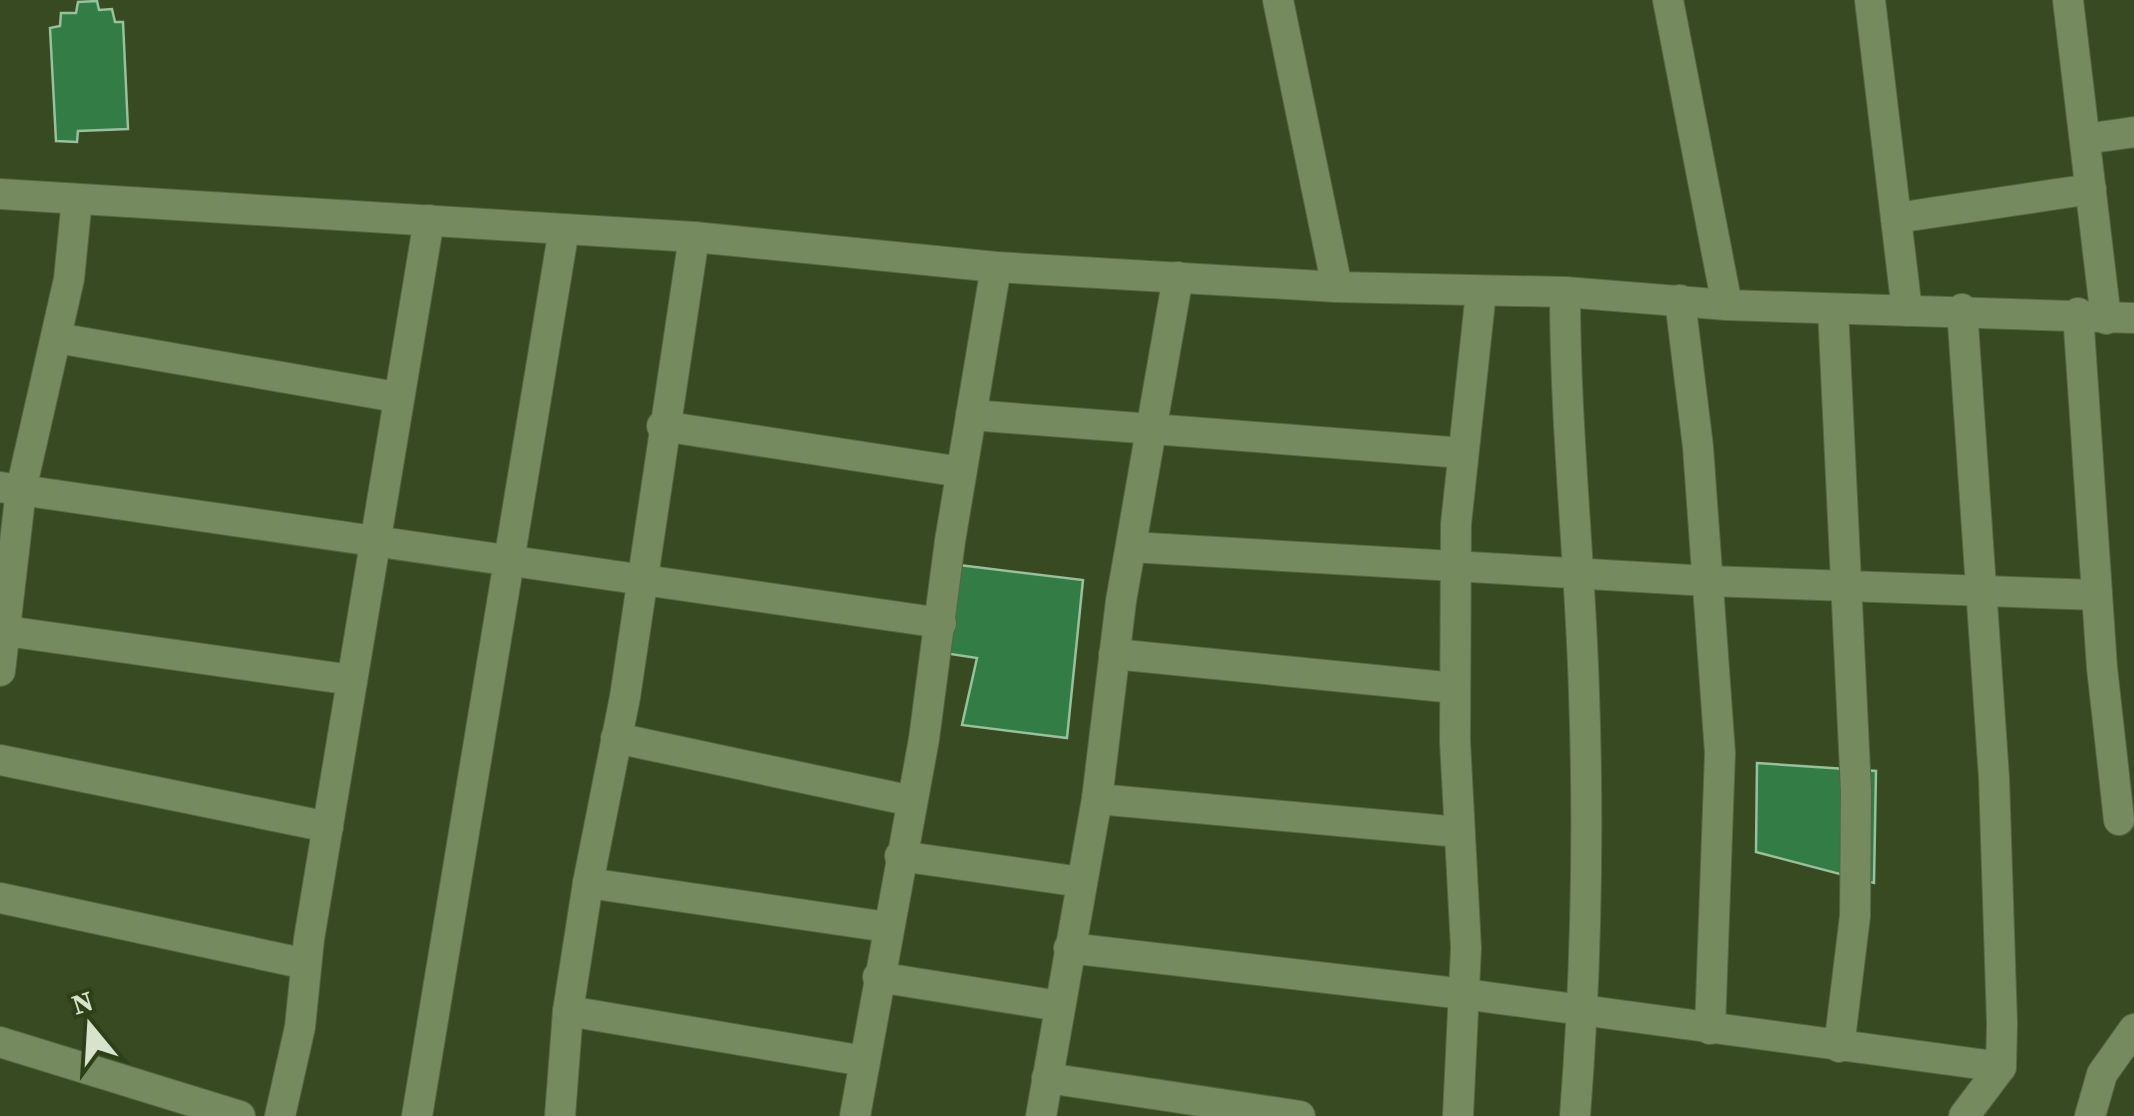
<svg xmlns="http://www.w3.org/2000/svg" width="2134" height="1116" font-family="'Source Serif 4',serif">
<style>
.building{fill:#347c45;stroke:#97c19d;stroke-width:2.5}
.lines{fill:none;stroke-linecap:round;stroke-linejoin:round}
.street-casing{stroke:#566641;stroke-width:32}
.street{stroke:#758a5f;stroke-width:30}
</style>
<rect width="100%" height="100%" fill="#384a22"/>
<!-- building -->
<g class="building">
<polygon points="97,1 99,10 112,9 115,22 123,22 128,129 78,131 77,142 56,141 50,28 60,26 61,13 76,13 78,2"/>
<polygon points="959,565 1083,580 1067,738 962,725 977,658 944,653"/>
<polygon points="1757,763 1876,771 1874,883 1756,852"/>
</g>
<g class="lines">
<defs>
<g id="street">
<polyline points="1278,0 1337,287"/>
<polyline points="1668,0 1727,305"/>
<polyline points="1870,0 1907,311"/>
<polyline points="2068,0 2106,319"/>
<polyline points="2085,139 2134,132"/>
<polyline points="0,194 694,237 996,267 1337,287 1565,292 1727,305 2134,318"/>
<polyline points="1896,218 2091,189"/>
<path d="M1565 292C1565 426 1580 559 1584 692 1589 834 1586 975 1575 1116"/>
<polyline points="1680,300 1698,447 1720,753 1710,1029"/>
<polyline points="1833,309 1856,791 1855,916 1839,1047"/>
<polyline points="1962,309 1994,778 2002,1023 2001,1067 1964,1116"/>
<polyline points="2078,313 2102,668 2119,820"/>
<polyline points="57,338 396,397"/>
<polyline points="971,415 1463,453"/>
<polyline points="662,426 961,472"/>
<polyline points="0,487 941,623"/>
<polyline points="1131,547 1708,581 2097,595"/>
<polyline points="6,631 352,680"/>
<polyline points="1114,654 1455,688"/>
<polyline points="0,671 21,490 69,279 77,199"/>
<polyline points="616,738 912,801"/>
<polyline points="0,760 328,827"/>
<polyline points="1097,799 1459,832"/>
<polyline points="900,856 1081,882"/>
<polyline points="588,883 887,927"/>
<polyline points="0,898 306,964"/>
<polyline points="1069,948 1464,994 2001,1067"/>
<polyline points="878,977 1059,1006"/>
<polyline points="568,1011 864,1061"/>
<polyline points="0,1042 240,1116"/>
<polyline points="1047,1078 1300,1116"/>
<polyline points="280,1116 300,1027 309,939 429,220"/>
<polyline points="417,1116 564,229"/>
<polyline points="560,1116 568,1011 588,883 625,697 694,237"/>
<polyline points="855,1116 924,739 950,541 996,267"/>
<polyline points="1041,1116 1097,799 1121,601 1178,277"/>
<polyline points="1458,1116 1466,948 1455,741 1456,524 1481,292"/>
<polyline points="2090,1116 2102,1074 2134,1029"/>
</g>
</defs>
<!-- street casing -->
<use href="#street" class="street-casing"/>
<!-- street -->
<use href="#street" class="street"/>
</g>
<!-- north arrow -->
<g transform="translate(90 1026) rotate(342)" stroke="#2e4017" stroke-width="8" paint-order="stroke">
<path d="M0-8L18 38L0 25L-18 38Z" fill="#d7e3cc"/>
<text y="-15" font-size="28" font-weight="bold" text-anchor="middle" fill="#d7e3cc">N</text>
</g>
</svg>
